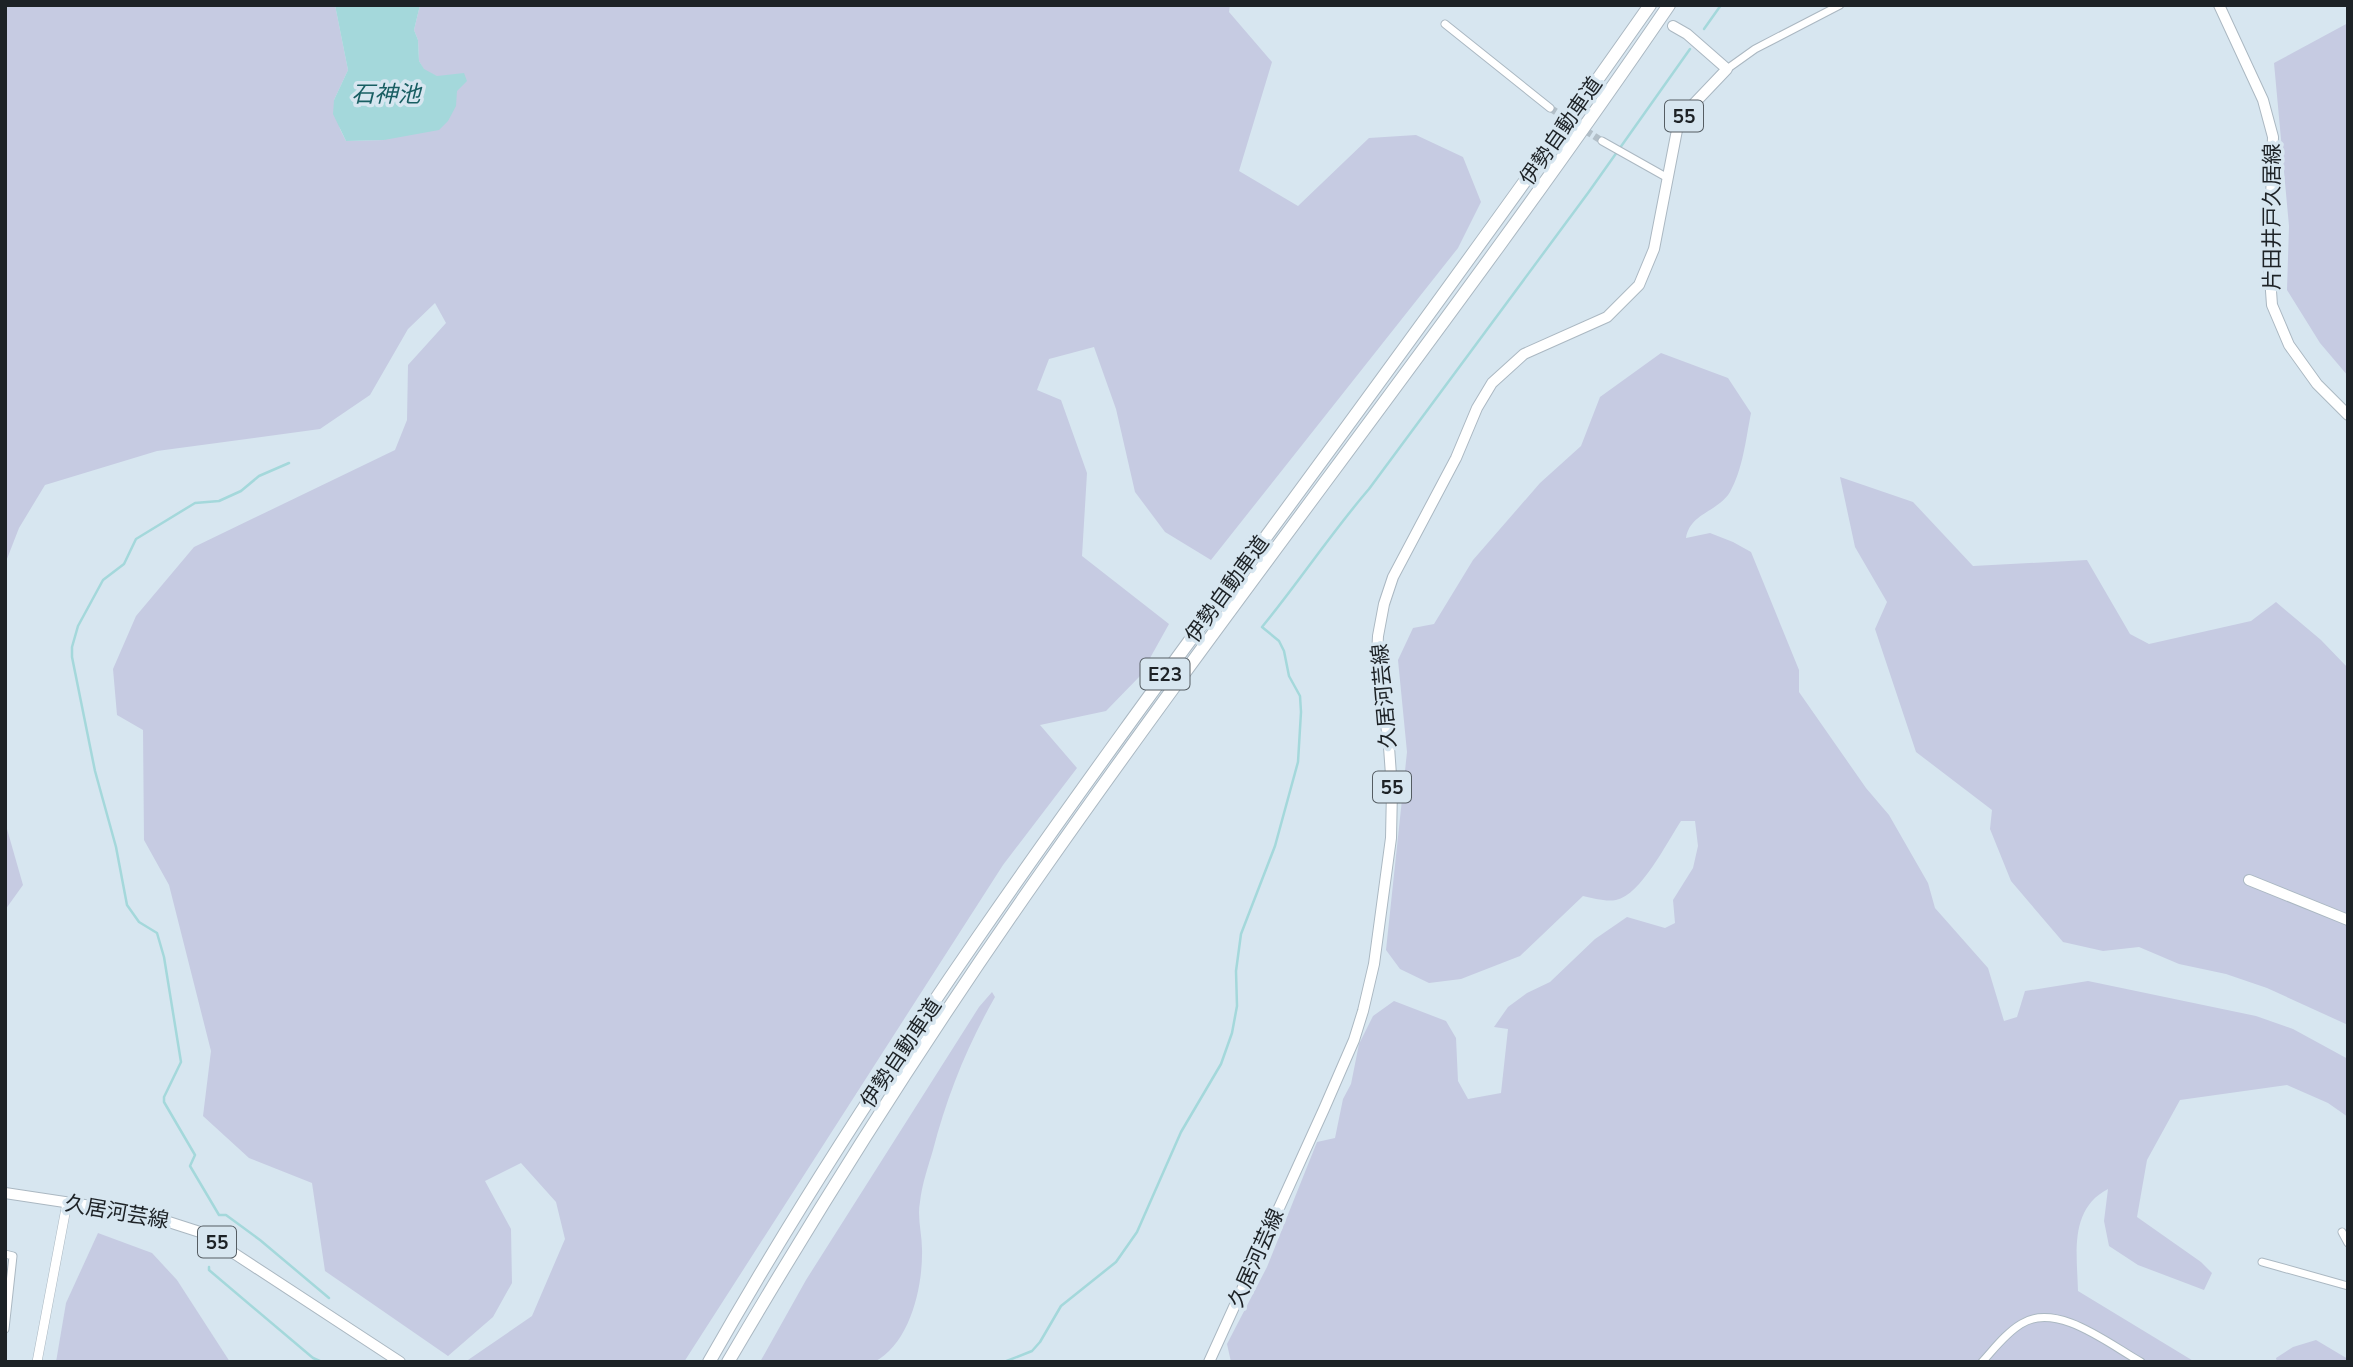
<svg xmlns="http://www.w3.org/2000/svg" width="2353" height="1367" font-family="'Nunito Sans','Noto Sans JP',sans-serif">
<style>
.green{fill:#c6cbe2}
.water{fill:#a4d8db}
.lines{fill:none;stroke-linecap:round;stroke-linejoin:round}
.stream{stroke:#a4d8db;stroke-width:2.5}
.minor-tunnel{stroke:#b2bfc8;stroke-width:7;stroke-dasharray:7 3.5;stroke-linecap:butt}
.minor-casing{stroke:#abb8c2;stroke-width:9}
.tertiary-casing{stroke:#abb8c2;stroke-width:10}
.secondary-casing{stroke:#abb8c2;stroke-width:12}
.primary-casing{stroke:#abb8c2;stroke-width:12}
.motorway-casing{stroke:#abb8c2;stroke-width:14}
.minor{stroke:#fff;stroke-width:7}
.tertiary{stroke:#fff;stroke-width:9}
.secondary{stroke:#fff;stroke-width:10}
.primary{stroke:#fff;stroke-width:10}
.motorway{stroke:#fff;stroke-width:12}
.labels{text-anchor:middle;stroke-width:7;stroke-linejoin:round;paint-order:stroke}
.shield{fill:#d7e6f0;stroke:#555d63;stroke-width:2}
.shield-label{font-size:19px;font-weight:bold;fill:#1d2226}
.street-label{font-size:21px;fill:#1d2226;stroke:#d7e6f0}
.water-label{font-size:23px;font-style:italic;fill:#185e62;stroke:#d7e6f0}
</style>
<rect width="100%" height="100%" fill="#d7e6f0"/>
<!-- green -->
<g class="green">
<polygon points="5,5 335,5 348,70 334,100 340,129 346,141 384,140 436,76 424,70 419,61 418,40 414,30 420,5 1230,5 1229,12 1272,62 1239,171 1298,206 1369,138 1416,135 1463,157 1481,202 1458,248 1211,560 1165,532 1135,492 1116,409 1094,347 1049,359 1037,390 1061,400 1087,473 1082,556 1169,624 1140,676 1106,711 1040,725 1077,768 1003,865 684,1362 468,1360 532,1316 565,1239 556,1202 521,1163 485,1181 511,1229 512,1283 493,1317 448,1356 325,1271 312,1183 249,1158 203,1116 211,1051 169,885 144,840 143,730 117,715 113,669 136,616 194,547 395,450 407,420 408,365 446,323 435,303 408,329 370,395 320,429 157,451 45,485 19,528 5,564"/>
<polygon points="2348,23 2348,376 2320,343 2287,290 2289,226 2274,63"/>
<path d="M1661 353 1728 378 1751 413C1746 438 1743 469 1730 492 1718 512 1690 513 1686 538L1710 533 1733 542 1751 552 1799 670V692L1866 788 1889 815 1928 883 1935 908 1988 968 2004 1021 2017 1017 2025 991 2088 981 2256 1016 2293 1029 2348 1059V1117L2328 1103 2287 1085 2180 1100 2147 1160 2137 1217 2201 1262 2212 1273 2204 1290 2138 1265 2109 1246 2104 1221 2108 1189C2069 1209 2077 1254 2078 1291L2195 1362H1231L1227 1344 1267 1267 1317 1142 1335 1138 1343 1099 1351 1084 1359 1044 1373 1016 1394 1001 1446 1021 1456 1038 1458 1081 1468 1099 1501 1093 1508 1029 1494 1027 1508 1007 1527 993 1550 982 1595 939 1627 917 1665 928 1675 923 1673 900 1693 868 1698 846 1695 821H1681C1667 842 1641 895 1616 900 1606 902 1593 898 1583 896L1520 956 1461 979 1429 983 1400 969 1386 950 1407 752 1398 660 1413 628 1434 624 1473 560 1540 483 1581 446 1600 397Z"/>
<polygon points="1840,477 1913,502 1973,566 2087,560 2130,634 2149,644 2251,621 2276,602 2321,640 2348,668 2348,1025 2267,988 2226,974 2179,964 2139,947 2103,951 2063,942 2011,881 1990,829 1992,810 1916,752 1875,629 1887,602 1855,547"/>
<polygon points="5,822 23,885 5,910"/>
<path d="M992 992 995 997C967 1046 947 1096 933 1150 928 1167 922 1184 920 1202 917 1217 922 1234 922 1249 923 1287 910 1344 874 1362H760L806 1280 979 1007Z"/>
<polygon points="98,1233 152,1253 177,1280 230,1362 56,1362 66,1303"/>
<polygon points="2316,1340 2348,1359 2348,1362 2277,1362 2276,1358 2293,1347"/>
</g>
<!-- water -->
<polygon class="water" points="335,5 420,5 414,30 418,40 419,61 424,69 437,76 464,73 467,81 457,91 456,106 448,121 439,130 384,140 346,141 333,114 334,100 348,70"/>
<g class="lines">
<!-- stream -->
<g class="stream">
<polyline points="1704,29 1721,5"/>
<polyline points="289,463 259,476 241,491 219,501 195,503 136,539 124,564 103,580 78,626 72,647 72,657 95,771 116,847 127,905 139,922 157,933 164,957 181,1062 164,1097 164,1102 195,1155 190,1166 219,1215 226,1215 260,1240 329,1298"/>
<polyline points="209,1267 209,1270 313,1358 322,1362"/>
<path d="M1004 1362 1032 1351 1040 1342 1061 1306 1116 1262 1137 1232 1181 1132 1221 1064 1232 1033 1237 1006 1236 971 1241 934 1275 846 1298 762 1301 712 1300 696 1289 676 1284 651 1279 641 1262 627C1299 582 1331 533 1369 489L1588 193 1690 49"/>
</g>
<!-- minor-tunnel -->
<polyline class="minor-tunnel" points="1550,108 1602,141"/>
<defs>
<g id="minor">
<polyline points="1445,24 1550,108"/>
<polyline points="1727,69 1755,49 1840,5"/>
<polyline points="1602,141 1666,177"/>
<polyline points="2342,1232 2348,1243"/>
<polyline points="5,1254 13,1256 5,1329"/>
<polyline points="2262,1262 2348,1286"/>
<path d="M1982 1362C1994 1349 2006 1333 2021 1324 2057 1301 2110 1345 2141 1362"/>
</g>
<polyline id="tertiary" points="37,1362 67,1203"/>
<polyline id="secondary" points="2219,5 2263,100 2273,137 2269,263 2272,305 2289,345 2317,384 2348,415"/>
<g id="primary">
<polyline points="2249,880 2348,920"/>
<polyline points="5,1193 144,1214 203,1233 400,1362"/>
<polyline points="1209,1362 1324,1109 1354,1040 1363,1011 1374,964 1391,838 1392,789 1389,747 1377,655 1378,636 1384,604 1393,577 1456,458 1477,408 1492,383 1524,354 1607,317 1639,285 1654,249 1677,130 1687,111 1727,69 1687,34 1673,26"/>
</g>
<g id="motorway">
<path d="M709 1362C874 1071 1073 799 1271 530 1399 356 1526 182 1650 5"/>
<path d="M728 1362C826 1195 930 1031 1041 873 1246 580 1468 300 1669 5"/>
</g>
</defs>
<!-- minor casing -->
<use href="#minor" class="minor-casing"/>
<!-- tertiary casing -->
<use href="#tertiary" class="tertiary-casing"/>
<!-- secondary casing -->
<use href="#secondary" class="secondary-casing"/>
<!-- primary casing -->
<use href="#primary" class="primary-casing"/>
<!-- motorway casing -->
<use href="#motorway" class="motorway-casing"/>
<!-- minor -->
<use href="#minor" class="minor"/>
<!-- tertiary -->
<use href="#tertiary" class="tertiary"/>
<!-- secondary -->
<use href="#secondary" class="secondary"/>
<!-- primary -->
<use href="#primary" class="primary"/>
<!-- motorway -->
<use href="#motorway" class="motorway"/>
</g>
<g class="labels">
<!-- shield labels -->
<g class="shield">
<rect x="1665" y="100.5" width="38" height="31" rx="5"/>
<rect x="1140.5" y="658.5" width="49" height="31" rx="5"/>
<rect x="1373" y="771.5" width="38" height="31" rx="5"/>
<rect x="198" y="1226.5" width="38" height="31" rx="5"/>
</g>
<g class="shield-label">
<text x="1684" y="123">55</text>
<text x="1165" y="681">E23</text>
<text x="1392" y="794">55</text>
<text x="217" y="1249">55</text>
</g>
<!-- street labels -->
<g class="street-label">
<text transform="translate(1561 131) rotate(-55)" y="7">伊勢自動車道</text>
<text transform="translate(2272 217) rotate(-90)" y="7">片田井戸久居線</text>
<text transform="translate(1227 589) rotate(-54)" y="7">伊勢自動車道</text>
<text transform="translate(1384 696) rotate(-95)" y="7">久居河芸線</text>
<text transform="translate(901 1053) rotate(-56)" y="7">伊勢自動車道</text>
<text transform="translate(117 1212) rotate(10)" y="7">久居河芸線</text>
<text transform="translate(1256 1258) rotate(-66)" y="7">久居河芸線</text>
</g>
<!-- water labels -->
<g class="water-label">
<text x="386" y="102">石神池</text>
</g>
</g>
<!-- border -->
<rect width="2353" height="1367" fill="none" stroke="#1d2226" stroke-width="14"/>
</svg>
